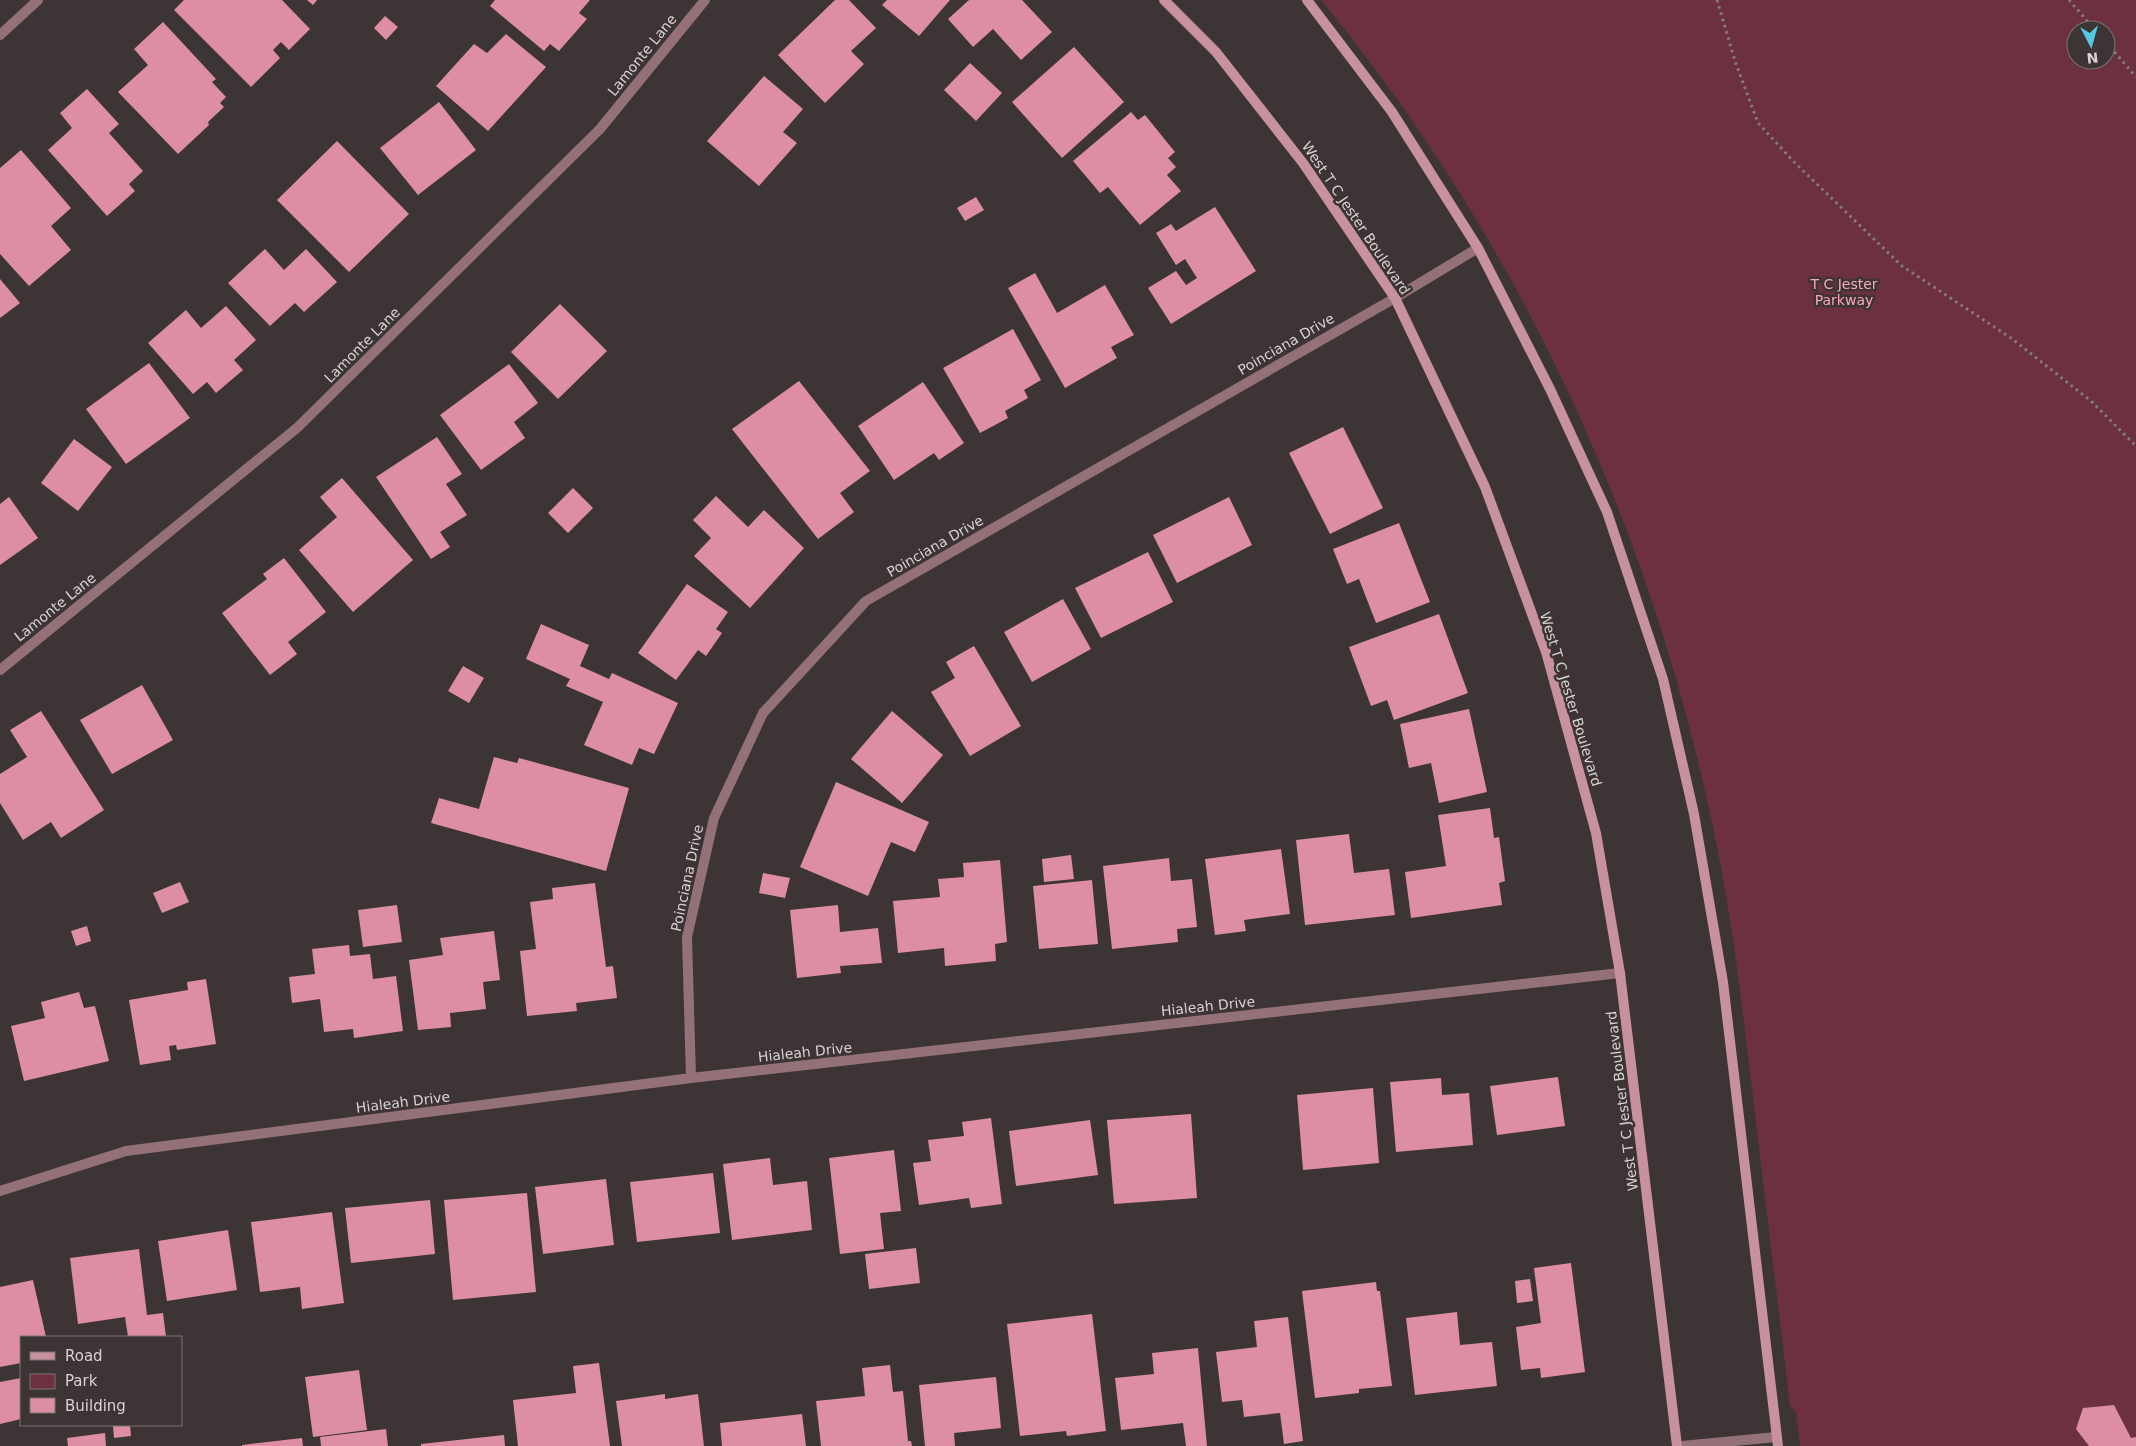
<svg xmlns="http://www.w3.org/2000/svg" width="2136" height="1446" font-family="'DejaVu Sans',sans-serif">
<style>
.green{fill:#6c3041;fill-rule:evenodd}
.building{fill:#de8ea2}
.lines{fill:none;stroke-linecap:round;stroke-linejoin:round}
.path{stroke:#847c7e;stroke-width:3;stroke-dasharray:2.5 4;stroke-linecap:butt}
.street{stroke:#947179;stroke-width:10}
.secondary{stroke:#c8919e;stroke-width:10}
.labels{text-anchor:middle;stroke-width:5;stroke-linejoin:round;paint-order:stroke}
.street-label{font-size:14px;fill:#d9d3d4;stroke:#3d3436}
.park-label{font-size:14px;fill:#fca6bb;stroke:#3d3436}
</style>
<rect width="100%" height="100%" fill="#3d3436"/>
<!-- green -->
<path class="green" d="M1321 0H2136V1446H1800L1796 1412 1790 1406C1778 1303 1765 1200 1753 1097 1743 1017 1735 937 1719 857 1659 545 1524 246 1321 0ZM2076 30H2106V60H2076Z"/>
<!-- building -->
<g class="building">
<polygon points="184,0 282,0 310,29 289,50 281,42 273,50 280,58 251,87 174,10"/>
<polygon points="307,0 317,0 313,5"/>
<polygon points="495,0 590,0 579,13 587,19 559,51 550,44 544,51 490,6"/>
<polygon points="835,0 849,0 876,28 851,51 864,64 825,103 778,55"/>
<polygon points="887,0 950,0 919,36 882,5"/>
<polygon points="969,0 1022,0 1052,32 1021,60 993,29 973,47 948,19"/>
<polygon points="385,16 398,27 386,40 374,28"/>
<polygon points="163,22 216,79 212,82 226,97 220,103 224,107 208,122 209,125 178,154 118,92 148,65 134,49"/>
<polygon points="506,34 546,67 488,131 436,86 474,44 487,53"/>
<polygon points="1074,47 1124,102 1062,158 1012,102"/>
<polygon points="970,63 1002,93 976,121 944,90"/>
<polygon points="764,76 803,109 783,132 797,143 759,186 707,141"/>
<polygon points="87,89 119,124 109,133 143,171 129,184 135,191 107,216 48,150 72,128 60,113"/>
<polygon points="439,102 476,150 418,195 380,148"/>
<polygon points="1131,112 1138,120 1145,115 1175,152 1168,158 1176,167 1167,175 1181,191 1140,225 1108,187 1100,193 1073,161"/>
<polygon points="337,141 409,214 349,272 277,200"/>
<polygon points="21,150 71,208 51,226 71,250 29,286 0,254 0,168"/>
<polygon points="976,197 984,210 965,221 957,208"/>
<polygon points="1215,207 1256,271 1171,324 1148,288 1176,271 1186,285 1197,278 1185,259 1176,265 1156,233 1171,224 1176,231"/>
<polygon points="265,249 284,270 306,249 337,282 304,312 295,303 270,326 228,283"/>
<polygon points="1035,273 1057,313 1105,285 1134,335 1111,347 1117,358 1065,388 1008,288"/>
<polygon points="0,279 20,303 0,318"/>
<polygon points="560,304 607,351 558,399 511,352"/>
<polygon points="226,306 256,340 234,360 243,370 216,393 207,382 193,394 148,343 186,310 201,328"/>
<polygon points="1013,329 1041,380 1024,390 1028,398 1005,411 1008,418 980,433 943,368"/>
<polygon points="149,363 190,418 126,464 86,409"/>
<polygon points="509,364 538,403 514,422 525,438 481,470 440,415"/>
<polygon points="799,381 870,471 840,493 854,512 818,539 732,429"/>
<polygon points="923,382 964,443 939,460 934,453 894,480 858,426"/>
<polygon points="1343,427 1383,508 1330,534 1289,453"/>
<polygon points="437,437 462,474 446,484 467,515 440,532 450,547 431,559 376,477"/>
<polygon points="74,439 112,467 78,511 41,483"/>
<polygon points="342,478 413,560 353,612 299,550 337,517 320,497"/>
<polygon points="573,488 593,508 568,533 548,513"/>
<polygon points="716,496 748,527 764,510 804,548 750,608 694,556 711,538 693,520"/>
<polygon points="9,497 38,538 0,565 0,504"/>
<polygon points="1229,497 1252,545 1177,583 1153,535"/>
<polygon points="1399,523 1430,602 1376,623 1359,579 1347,584 1333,549"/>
<polygon points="1148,552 1173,602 1101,638 1075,588"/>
<polygon points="284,558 326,612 288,642 297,654 270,675 222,613 267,579 263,574"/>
<polygon points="687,584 728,612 716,629 722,633 706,656 698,650 676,680 638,653"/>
<polygon points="1063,599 1091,649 1032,682 1004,632"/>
<polygon points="1439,614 1468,693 1394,720 1387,700 1371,706 1349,647"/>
<polygon points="541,624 589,645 580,666 609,679 612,673 678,703 654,754 639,748 632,765 584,745 603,702 566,686 570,679 526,659"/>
<polygon points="974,646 1021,726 970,756 931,692 955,678 946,662"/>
<polygon points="463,666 484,678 469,703 448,691"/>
<polygon points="142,685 173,740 112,774 80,720"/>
<polygon points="1469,709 1487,792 1439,803 1431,763 1409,768 1400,724"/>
<polygon points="41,711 104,810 61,838 51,822 23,840 0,803 0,774 27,757 10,730"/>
<polygon points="892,711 943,755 902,803 851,759"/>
<polygon points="494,757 517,763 519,758 629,788 606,871 431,823 439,798 479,809"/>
<polygon points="836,782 929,822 915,852 891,842 868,896 800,867"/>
<polygon points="1490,808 1494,838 1499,837 1505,881 1499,883 1502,905 1411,918 1405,872 1446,866 1438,815"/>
<polygon points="1349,834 1354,873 1389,869 1395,915 1305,925 1296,840"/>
<polygon points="1281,849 1290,914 1244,920 1246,931 1215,935 1205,859"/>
<polygon points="1071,855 1074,879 1044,882 1042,859"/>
<polygon points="1169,858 1171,881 1192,879 1197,927 1177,929 1178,942 1112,949 1103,866"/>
<polygon points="1000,860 1007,942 995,944 996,961 945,966 944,948 898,953 893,901 940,897 938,879 964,877 963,863"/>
<polygon points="763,873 790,878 785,898 759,893"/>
<polygon points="1092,880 1098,944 1039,949 1033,886"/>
<polygon points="180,882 189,902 162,913 153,893"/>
<polygon points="595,883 606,967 613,966 617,998 576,1003 577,1011 527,1016 520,951 536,949 530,902 553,899 552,888"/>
<polygon points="397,905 402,942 363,947 358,910"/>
<polygon points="838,905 840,932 878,928 882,963 840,966 841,973 797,978 790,910"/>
<polygon points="87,926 91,941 76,946 71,931"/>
<polygon points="494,931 500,980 483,982 486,1009 450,1013 451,1027 418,1030 409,960 443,955 440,938"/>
<polygon points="349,945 350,956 370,954 373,979 396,976 403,1031 354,1038 353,1029 324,1032 320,999 292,1003 289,977 315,974 312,949"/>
<polygon points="206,979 216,1044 177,1050 176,1045 169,1046 171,1060 140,1065 129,1000 188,990 187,982"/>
<polygon points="79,992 84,1008 95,1006 109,1061 24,1081 11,1026 45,1018 41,1002"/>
<polygon points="1558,1077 1565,1126 1497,1135 1490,1086"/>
<polygon points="1441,1078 1442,1095 1469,1093 1473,1145 1396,1152 1390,1082"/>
<polygon points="1373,1088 1379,1163 1303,1170 1297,1095"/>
<polygon points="1191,1114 1197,1198 1114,1204 1107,1120"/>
<polygon points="991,1118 1002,1204 971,1208 969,1198 919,1205 913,1163 931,1161 928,1140 964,1136 962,1122"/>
<polygon points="1090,1120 1098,1175 1016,1186 1009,1131"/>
<polygon points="894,1150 901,1211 880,1213 884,1249 840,1254 829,1158"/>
<polygon points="770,1158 773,1185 807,1181 812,1230 732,1240 723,1164"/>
<polygon points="713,1173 720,1233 637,1242 630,1182"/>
<polygon points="606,1179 614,1245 543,1254 535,1187"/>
<polygon points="527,1193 536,1292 453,1300 444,1200"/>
<polygon points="430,1200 435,1254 351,1263 345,1208"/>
<polygon points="332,1212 344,1303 302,1309 300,1287 260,1292 251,1222"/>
<polygon points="228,1230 237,1290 167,1301 158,1241"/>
<polygon points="916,1248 920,1283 869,1289 865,1254"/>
<polygon points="139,1249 147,1315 163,1313 166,1337 128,1337 125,1317 78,1324 70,1258"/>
<polygon points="1571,1263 1585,1372 1541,1378 1540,1368 1521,1370 1516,1327 1541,1323 1534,1268"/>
<polygon points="1530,1279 1533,1301 1517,1303 1515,1281"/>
<polygon points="33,1280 46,1337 21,1337 21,1363 0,1367 0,1287"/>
<polygon points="1376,1282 1377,1291 1380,1291 1392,1386 1359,1389 1359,1393 1315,1398 1302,1291"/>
<polygon points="1457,1312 1460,1345 1492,1342 1497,1386 1415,1395 1406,1318"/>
<polygon points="1092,1314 1106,1431 1067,1436 1066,1431 1020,1436 1007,1324"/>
<polygon points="1288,1317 1303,1441 1284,1444 1280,1413 1244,1417 1242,1400 1222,1402 1216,1352 1257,1347 1254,1321"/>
<polygon points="1198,1348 1207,1446 1186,1446 1183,1423 1121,1430 1115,1378 1154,1374 1152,1353"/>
<polygon points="599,1363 610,1446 518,1446 513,1400 576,1393 573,1366"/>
<polygon points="890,1365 893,1392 903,1391 908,1441 911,1441 912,1446 821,1446 816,1401 865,1396 862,1368"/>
<polygon points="359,1370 367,1430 313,1437 305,1377"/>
<polygon points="996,1377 1001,1428 954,1433 955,1446 925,1446 919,1385"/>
<polygon points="21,1378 21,1419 0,1424 0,1382"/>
<polygon points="665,1394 665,1399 698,1394 704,1446 622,1446 616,1401"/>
<polygon points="2114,1405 2131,1438 2136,1437 2136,1446 2089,1446 2076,1429 2083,1408"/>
<polygon points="802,1414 806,1446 722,1446 720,1423"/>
<polygon points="113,1425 130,1425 131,1436 114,1438"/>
<polygon points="386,1429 388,1446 321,1446 320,1437"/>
<polygon points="105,1433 106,1446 68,1446 67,1438"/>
<polygon points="504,1435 505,1446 421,1446 421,1444"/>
<polygon points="302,1438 303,1446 242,1446 242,1445"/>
</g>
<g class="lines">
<!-- path -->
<g class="path">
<polyline points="1717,0 1736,64 1758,123 1795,163 1902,266 2011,338 2091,401 2136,446"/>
<polyline points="2069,0 2095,30"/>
<polyline points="2106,42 2136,77"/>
</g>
<!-- street -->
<g class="street">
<polyline points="0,35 38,0"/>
<polyline points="0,670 298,427 600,129 705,0"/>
<polyline points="691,1078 687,937 714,818 763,713 866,601 1395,298 1478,248"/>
<polyline points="0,1191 126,1151 691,1078 1620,973"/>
<polyline points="1682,1446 1776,1437"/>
</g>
<!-- secondary -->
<g class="secondary">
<polyline points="1164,0 1216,52 1303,163 1395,298 1485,487 1546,652 1596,833 1620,973 1677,1446"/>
<polyline points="1307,0 1392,112 1478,248 1550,389 1607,512 1663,679 1694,814 1723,982 1778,1446"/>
</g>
</g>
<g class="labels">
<!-- street labels -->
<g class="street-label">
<text transform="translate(642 55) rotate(-51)" y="5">Lamonte Lane</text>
<text transform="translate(1356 218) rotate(56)" y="5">West T C Jester Boulevard</text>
<text transform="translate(1286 344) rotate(-30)" y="5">Poinciana Drive</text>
<text transform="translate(362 345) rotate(-45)" y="5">Lamonte Lane</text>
<text transform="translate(935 546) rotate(-30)" y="5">Poinciana Drive</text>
<text transform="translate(55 607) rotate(-39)" y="5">Lamonte Lane</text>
<text transform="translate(1571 699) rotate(73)" y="5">West T C Jester Boulevard</text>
<text transform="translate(687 878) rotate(-78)" y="5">Poinciana Drive</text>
<text transform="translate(1208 1006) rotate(-6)" y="5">Hialeah Drive</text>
<text transform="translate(805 1052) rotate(-6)" y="5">Hialeah Drive</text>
<text transform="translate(1622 1101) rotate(-97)" y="5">West T C Jester Boulevard</text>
<text transform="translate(403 1102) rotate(-7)" y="5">Hialeah Drive</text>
</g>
<!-- park labels -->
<g class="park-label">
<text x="1844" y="289">T C Jester<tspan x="1844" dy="16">Parkway</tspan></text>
</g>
</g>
<!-- legend -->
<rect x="20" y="1336" width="162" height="90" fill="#3d3436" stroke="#7b7475"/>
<rect x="30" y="1352" width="25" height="8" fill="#c8919e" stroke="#7b7475"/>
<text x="65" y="1361" font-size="15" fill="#d9d3d4">Road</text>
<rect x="30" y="1374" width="25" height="15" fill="#6c3041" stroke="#7b7475"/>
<text x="65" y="1386" font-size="15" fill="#d9d3d4">Park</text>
<rect x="30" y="1398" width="25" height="15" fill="#de8ea2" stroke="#7b7475"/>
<text x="65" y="1411" font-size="15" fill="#d9d3d4">Building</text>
<!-- north arrow -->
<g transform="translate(2091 45) rotate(174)"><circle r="24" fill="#3d3436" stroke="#7b7475"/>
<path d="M0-4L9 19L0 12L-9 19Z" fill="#56c9e1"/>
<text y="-8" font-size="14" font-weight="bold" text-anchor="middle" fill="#d9d3d4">N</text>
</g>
</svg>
